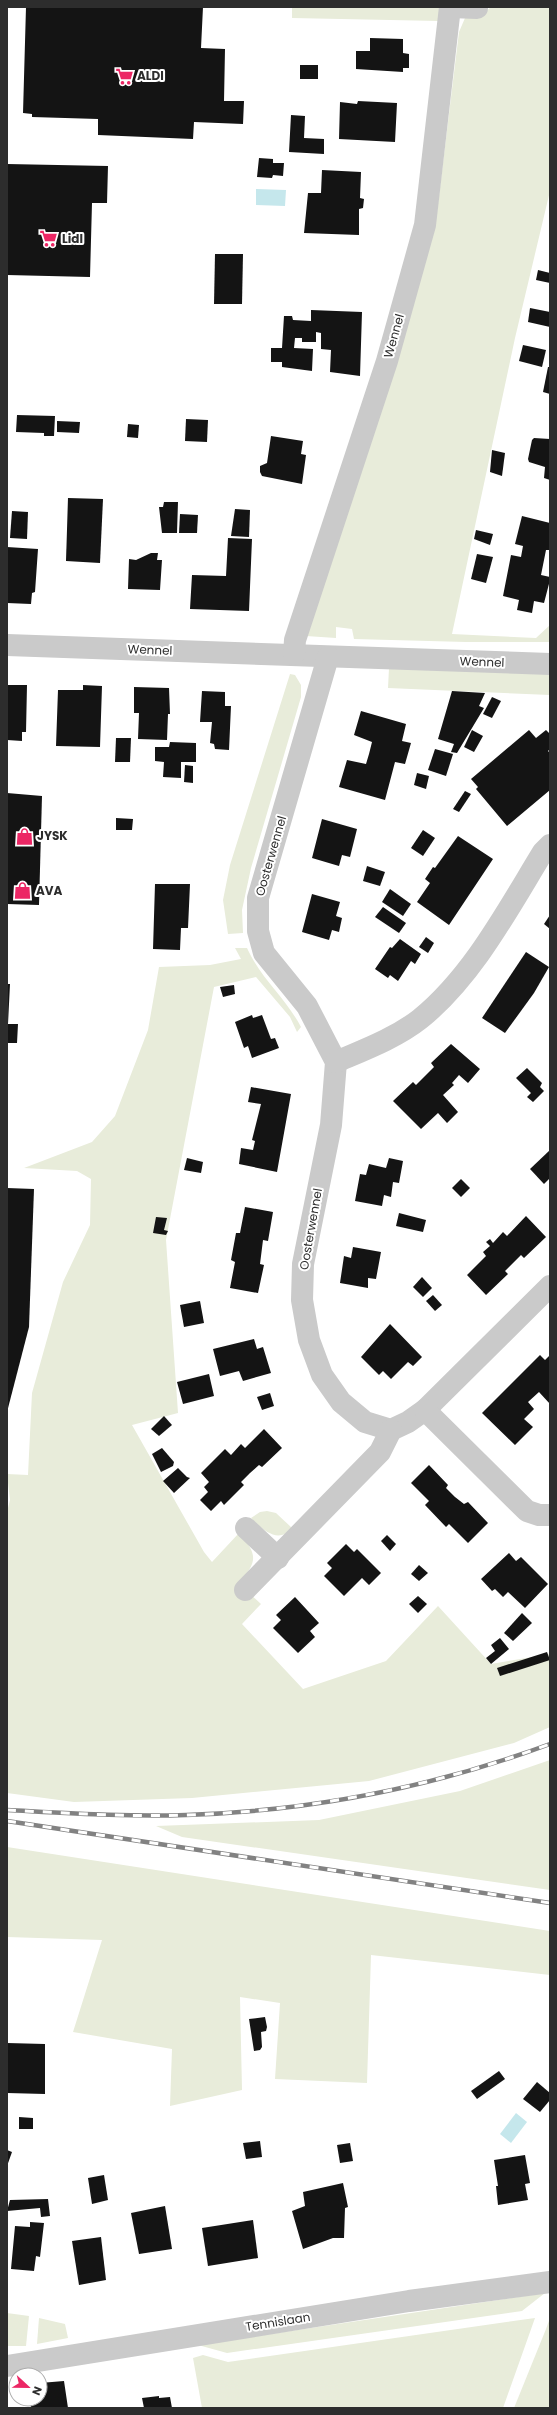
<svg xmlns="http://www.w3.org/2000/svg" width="557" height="2415" font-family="Poppins,sans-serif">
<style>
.green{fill:#e8ecda}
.water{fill:#c5e7ec}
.building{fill:#141414}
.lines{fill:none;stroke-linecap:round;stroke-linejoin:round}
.minor{stroke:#cacaca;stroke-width:22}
.rail-casing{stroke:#828282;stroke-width:4.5}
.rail{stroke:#fff;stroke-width:3;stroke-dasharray:9;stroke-linecap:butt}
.labels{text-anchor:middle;stroke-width:4;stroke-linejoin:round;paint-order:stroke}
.poi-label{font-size:12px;font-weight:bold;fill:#2d2d2d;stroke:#fff;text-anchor:start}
.street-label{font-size:12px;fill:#2d2d2d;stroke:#fff}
</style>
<rect width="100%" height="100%" fill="#fff"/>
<!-- green -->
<g class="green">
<polygon points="292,7 441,7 439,21 292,18"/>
<polygon points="491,7 550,7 550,191 515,338 452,634 536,638 550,625 550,642 466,642 354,639 352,629 336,627 336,638 306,636 437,212 459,32 465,18 481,16"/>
<polygon points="389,668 550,670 550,695 388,688"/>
<polygon points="290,674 295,675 301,685 301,697 251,868 242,910 243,933 228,934 223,900 230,865"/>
<path d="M235 948H247C261 979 285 997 301 1027L297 1032 290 1017 256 977 214 987 166 1240 178 1413 132 1425 204 1552 212 1562 239 1533C258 1554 258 1563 238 1583L261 1604 242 1624 303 1689 386 1661 438 1606 491 1664 550 1654V1727L514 1743 369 1781 192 1798 74 1802 7 1793V1512L10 1500 7 1474 28 1475 32 1393 63 1282 90 1225 91 1179 77 1171 24 1168 92 1142 115 1116 148 1030 159 967 210 965 241 959Z"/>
<path d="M267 1511 276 1513 292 1528C278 1545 262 1529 251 1518L260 1512Z"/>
<polygon points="550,1760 550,1890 182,1837 156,1826 319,1820 460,1791"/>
<polygon points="7,1847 550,1931 550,1975 371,1955 367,2083 275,2079 280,2003 240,1997 242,2090 170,2106 172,2049 73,2032 102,1940 7,1937"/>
<polygon points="545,2293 522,2311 227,2353 198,2345"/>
<polygon points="7,2313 29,2316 26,2346 7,2346"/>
<polygon points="39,2318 65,2324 68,2338 37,2344"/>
<polygon points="535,2318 503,2408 202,2408 193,2358 203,2355 228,2362"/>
<polygon points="550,2318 550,2408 514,2408 546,2329"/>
</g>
<!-- water -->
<g class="water">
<polygon points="256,189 286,190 285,206 256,205"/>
<polygon points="516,2113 527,2122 511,2143 500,2134"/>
</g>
<!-- building -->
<g class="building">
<polygon points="26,7 203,7 201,48 225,49 224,101 244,101 243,124 194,122 193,139 98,135 98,119 32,117 32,114 23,113"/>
<polygon points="370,38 403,39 403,53 409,54 409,68 403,68 403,72 356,69 356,51 370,51"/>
<rect x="300" y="65" width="18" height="14"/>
<polygon points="358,101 397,103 395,142 339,139 340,102 357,104"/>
<polygon points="291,115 305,116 304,138 324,139 324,154 289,152"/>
<polygon points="259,158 273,159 273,163 284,163 283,176 273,175 272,178 257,177"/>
<polygon points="7,164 108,166 107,203 92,203 90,277 7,275"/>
<polygon points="322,170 361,172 360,198 364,199 363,208 359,209 359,235 304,233 308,193 321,193"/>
<polygon points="215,254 243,254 242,304 214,304"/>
<polygon points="538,270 550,273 550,283 536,280"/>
<polygon points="530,308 550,312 550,327 528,322"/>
<polygon points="311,310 362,312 360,376 330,372 331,350 321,349 321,333 316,332 316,342 302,342 302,338 295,338 294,348 313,349 312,371 282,367 282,362 271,362 271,348 282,348 284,316 292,316 293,320 311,321"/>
<polygon points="523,345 546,350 542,367 519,361"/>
<polygon points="548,367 550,367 550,394 543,392"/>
<polygon points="17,415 55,416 54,436 44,436 44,433 16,432"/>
<polygon points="186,419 208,420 207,442 185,441"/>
<polygon points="57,421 80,422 79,433 57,432"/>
<polygon points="128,424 139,425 138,438 127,437"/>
<polygon points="271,436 303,441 301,454 306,455 302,484 262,476 260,472 260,466 267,463"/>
<polygon points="534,438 550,439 550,480 544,478 545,467 529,462 528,459 532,440"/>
<polygon points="492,450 505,453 502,476 490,472"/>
<polygon points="68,498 103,499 100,563 66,561"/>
<polygon points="164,502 178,502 177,533 162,533 159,507 163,507"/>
<polygon points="235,509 250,510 249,537 231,536"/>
<polygon points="12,511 28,512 27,539 10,538"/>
<polygon points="180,514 198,515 197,533 179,533"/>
<polygon points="522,516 550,523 550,550 546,550 541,575 550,577 550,580 544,603 534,601 532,613 517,610 519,600 503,596 511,555 521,557 523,546 515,544"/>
<polygon points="476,530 493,534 490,545 474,539"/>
<polygon points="228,538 252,539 249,611 190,609 192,575 226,576"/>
<polygon points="7,547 38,549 35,592 32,593 31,604 7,603"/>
<polygon points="151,553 158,553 157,560 162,560 160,590 128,589 129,559 136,560"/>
<polygon points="477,554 493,557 486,583 471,579"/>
<polygon points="7,685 27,685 26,732 22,732 22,741 7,740"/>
<polygon points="83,685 102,686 100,747 56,746 58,690 83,690"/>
<polygon points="134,687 169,688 170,714 168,714 167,740 138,739 139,713 134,713"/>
<polygon points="202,691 225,692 225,706 231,706 229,750 215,749 214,744 210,743 212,722 200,722"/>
<polygon points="452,691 485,693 479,706 484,708 457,753 451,752 454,744 438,739"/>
<polygon points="492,697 501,701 492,718 483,714"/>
<polygon points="361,711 406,724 402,741 411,743 405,764 395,762 385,800 339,787 347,760 366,764 369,754 372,742 354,735"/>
<polygon points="472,730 483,736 474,752 464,747"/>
<polygon points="529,730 536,738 546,730 550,734 550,749 548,751 550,753 550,790 507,826 476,789 478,787 471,779"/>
<polygon points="116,738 131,738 130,762 115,762"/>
<polygon points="170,742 196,743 196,762 181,762 181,778 163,777 164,762 155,761 155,747 169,747"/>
<polygon points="435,749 453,754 446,776 428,770"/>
<polygon points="185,765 193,766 193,783 184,782"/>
<polygon points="417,773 429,776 426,789 414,785"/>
<polygon points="465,791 471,794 459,812 453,809"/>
<polygon points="7,793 42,796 39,905 7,904"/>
<polygon points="116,818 133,819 132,830 116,830"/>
<polygon points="322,819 357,829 350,857 342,855 339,866 312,858"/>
<polygon points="423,830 435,838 423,856 411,848"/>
<polygon points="458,836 493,859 449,925 417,902 430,883 425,879 433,867 435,868"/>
<polygon points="367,866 385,872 380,886 363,881"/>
<polygon points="155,884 190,884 188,928 181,928 180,950 153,949"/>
<polygon points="390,889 411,904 403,916 382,902"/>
<polygon points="312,894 340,902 336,916 342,918 339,932 332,930 329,940 302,932"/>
<polygon points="383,907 406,923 399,933 375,917"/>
<polygon points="550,915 550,929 544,924"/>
<polygon points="426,937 434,943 428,953 419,947"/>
<polygon points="400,939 421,954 415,964 411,961 398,981 390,975 388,978 375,969 390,947 392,948"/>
<polygon points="526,952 549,967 534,993 505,1033 482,1018"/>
<polygon points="7,984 10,984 8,1024 18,1024 17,1043 7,1043"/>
<polygon points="234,985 235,994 223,997 220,987"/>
<polygon points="252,1015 253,1018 262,1015 271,1039 275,1038 279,1048 252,1058 248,1046 244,1048 235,1022"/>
<polygon points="451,1044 480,1069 468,1083 459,1075 452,1083 454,1085 443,1095 458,1112 447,1123 438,1113 421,1129 393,1101 413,1082 416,1085 434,1067 431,1063"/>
<polygon points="527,1068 542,1083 540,1087 544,1091 533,1102 527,1097 531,1093 516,1078"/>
<polygon points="251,1087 291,1094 277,1172 239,1164 241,1148 253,1150 255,1141 252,1140 261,1104 248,1102"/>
<polygon points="550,1150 550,1178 544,1184 530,1169"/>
<polygon points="187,1158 203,1162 201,1173 184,1170"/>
<polygon points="389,1158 403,1161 399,1183 393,1182 391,1197 384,1195 382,1206 355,1201 360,1174 366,1175 369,1164 386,1168"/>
<polygon points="461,1179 470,1188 461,1197 452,1188"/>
<polygon points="7,1188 34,1189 29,1327 7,1412"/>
<polygon points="245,1207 273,1212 268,1241 263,1240 260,1264 264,1265 258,1293 230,1288 235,1262 231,1260 236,1233 240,1233"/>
<polygon points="399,1213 426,1220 423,1232 396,1226"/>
<polygon points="526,1216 546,1237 524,1258 521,1255 505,1271 508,1274 486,1295 467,1275 486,1256 483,1252 490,1246 486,1242 490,1239 493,1243 503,1232 507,1236"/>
<polygon points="156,1217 167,1218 164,1230 168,1231 166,1235 153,1233"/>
<polygon points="353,1247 381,1252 376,1279 368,1278 368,1288 340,1283 344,1256 351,1258"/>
<polygon points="422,1277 432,1288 423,1297 413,1287"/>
<polygon points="433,1295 442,1305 435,1311 426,1301"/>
<polygon points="200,1301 204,1323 184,1327 180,1305"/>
<polygon points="390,1324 422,1357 413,1366 408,1362 391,1379 383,1371 379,1375 361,1357"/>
<polygon points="254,1339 257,1349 263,1347 271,1373 243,1381 239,1371 220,1376 213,1349"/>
<polygon points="540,1355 545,1360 550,1355 550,1404 539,1392 528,1402 534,1409 524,1419 533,1427 515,1445 482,1413"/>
<polygon points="209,1374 214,1396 183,1404 177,1382"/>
<polygon points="270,1393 274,1406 262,1410 257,1397"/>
<polygon points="164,1416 172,1425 159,1436 151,1429"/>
<polygon points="264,1429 282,1448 262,1467 259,1465 250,1473 241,1482 244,1485 224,1505 221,1501 211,1511 200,1500 208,1492 204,1487 209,1482 201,1473 225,1449 231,1455 241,1444 245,1448"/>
<polygon points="162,1448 174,1462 173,1466 161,1472 152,1454"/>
<polygon points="429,1465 448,1485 446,1488 455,1497 464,1504 468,1502 488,1523 468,1543 449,1524 446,1527 425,1505 429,1501 411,1483"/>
<polygon points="178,1468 187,1477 190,1478 174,1493 163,1481"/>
<polygon points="387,1535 396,1544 390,1551 381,1541"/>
<polygon points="346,1544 354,1552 357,1549 381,1573 369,1585 362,1578 344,1596 324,1576 332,1568 327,1563"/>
<polygon points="509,1553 516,1561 521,1557 548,1584 525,1608 508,1592 503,1597 495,1589 492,1591 481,1579"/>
<polygon points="419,1565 428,1573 419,1581 411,1574"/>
<polygon points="418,1596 427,1604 418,1613 409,1604"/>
<polygon points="295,1597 319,1623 310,1631 315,1637 298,1653 273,1628 281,1620 276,1615"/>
<polygon points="522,1613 532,1623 513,1641 504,1633"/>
<polygon points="500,1638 509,1649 491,1664 486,1658 495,1651 491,1645"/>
<polygon points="547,1652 550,1660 500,1676 497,1668"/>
<polygon points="265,2017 267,2027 266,2031 261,2032 262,2047 260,2050 254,2051 249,2019"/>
<polygon points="7,2043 45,2044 45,2094 7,2093"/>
<polygon points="499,2071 505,2079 477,2099 471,2091"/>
<polygon points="537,2082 550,2093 550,2100 540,2112 523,2099"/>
<polygon points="19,2117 33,2118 33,2129 19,2129"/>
<polygon points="260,2141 262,2157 246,2159 243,2143"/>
<polygon points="350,2143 353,2161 340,2163 337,2145"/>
<polygon points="7,2150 12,2152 7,2166"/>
<polygon points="525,2155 530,2183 525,2184 528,2200 498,2205 496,2186 498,2186 494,2160"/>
<polygon points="104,2175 108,2200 92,2204 88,2178"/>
<polygon points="343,2183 348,2207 345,2208 344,2238 333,2238 303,2249 292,2211 305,2206 303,2192"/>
<polygon points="48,2199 50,2216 41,2217 40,2208 7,2211 10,2200"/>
<polygon points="165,2206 172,2249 139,2254 131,2213"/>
<polygon points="253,2220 258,2258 208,2266 202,2228"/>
<polygon points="30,2222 44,2223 40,2257 36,2256 34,2271 11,2269 15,2226 30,2227"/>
<polygon points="101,2237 106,2280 79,2285 72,2241"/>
<polygon points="64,2381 68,2408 31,2408 30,2399 40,2399 40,2383"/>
<polygon points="159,2396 159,2398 170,2397 172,2408 144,2408 142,2398"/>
</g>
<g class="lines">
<!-- minor -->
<g class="minor">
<polyline points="450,7 477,8"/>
<polyline points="7,645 550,664"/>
<polyline points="294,654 295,640 387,361 425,225 450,7"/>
<polyline points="328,657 258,898 258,931 264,953 307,1006 336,1062 331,1125 303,1264 302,1300 309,1340 322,1375 341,1402 365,1422 391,1430 408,1422 425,1410 550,1286"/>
<path d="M336 1062C364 1050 396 1038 420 1019 473 976 508 909 543 852L550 845"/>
<polyline points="425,1410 527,1511 539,1515 550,1515"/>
<polyline points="246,1528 278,1558"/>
<polyline points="245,1590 380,1452 391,1430"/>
<polyline points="7,2366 409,2301 550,2282"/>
</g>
<defs>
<g id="rail">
<path d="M7 1810C66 1813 127 1817 186 1815 309 1811 434 1787 550 1744"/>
<polyline points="7,1821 550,1903"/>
</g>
</defs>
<!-- rail casing -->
<use href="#rail" class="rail-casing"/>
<!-- rail -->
<use href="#rail" class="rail"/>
</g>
<!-- icons -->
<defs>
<symbol id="supermarket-bare" viewBox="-9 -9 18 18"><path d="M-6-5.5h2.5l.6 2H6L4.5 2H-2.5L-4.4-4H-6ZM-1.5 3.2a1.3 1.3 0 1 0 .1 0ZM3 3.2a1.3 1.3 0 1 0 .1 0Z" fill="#ec2765" stroke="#fff" stroke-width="2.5" paint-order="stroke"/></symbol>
<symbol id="shop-bare" viewBox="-9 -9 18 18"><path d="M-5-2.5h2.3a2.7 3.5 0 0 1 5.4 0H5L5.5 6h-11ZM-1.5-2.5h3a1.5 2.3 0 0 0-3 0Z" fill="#ec2765" stroke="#fff" stroke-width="2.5" paint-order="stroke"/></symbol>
</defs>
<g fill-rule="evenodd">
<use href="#supermarket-bare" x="112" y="64" width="25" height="25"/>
<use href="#supermarket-bare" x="36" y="226" width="25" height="25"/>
<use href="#shop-bare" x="12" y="824" width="25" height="25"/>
<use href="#shop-bare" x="10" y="878" width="25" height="25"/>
</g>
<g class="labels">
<!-- poi labels -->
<g class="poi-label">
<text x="137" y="80">ALDI</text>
<text x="62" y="243">Lidl</text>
<text x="37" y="840">JYSK</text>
<text x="36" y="895">AVA</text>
</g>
<!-- street labels -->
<g class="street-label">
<text transform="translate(394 336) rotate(-74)" y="4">Wennel</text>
<text transform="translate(150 650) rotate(2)" y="4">Wennel</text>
<text transform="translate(482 662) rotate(2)" y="4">Wennel</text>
<text transform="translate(271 856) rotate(-74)" y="4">Oosterwennel</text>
<text transform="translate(311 1229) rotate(-80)" y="4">Oosterwennel</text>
<text transform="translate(278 2322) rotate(-9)" y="4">Tennislaan</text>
</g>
</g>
<!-- border -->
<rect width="557" height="2415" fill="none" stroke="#2d2d2d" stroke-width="16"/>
<!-- north arrow -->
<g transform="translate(28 2387) rotate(112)"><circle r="19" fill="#ffffff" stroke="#ababab"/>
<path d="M0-3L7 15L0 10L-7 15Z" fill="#ec2765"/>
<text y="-6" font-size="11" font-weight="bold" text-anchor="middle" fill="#2d2d2d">N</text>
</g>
</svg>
